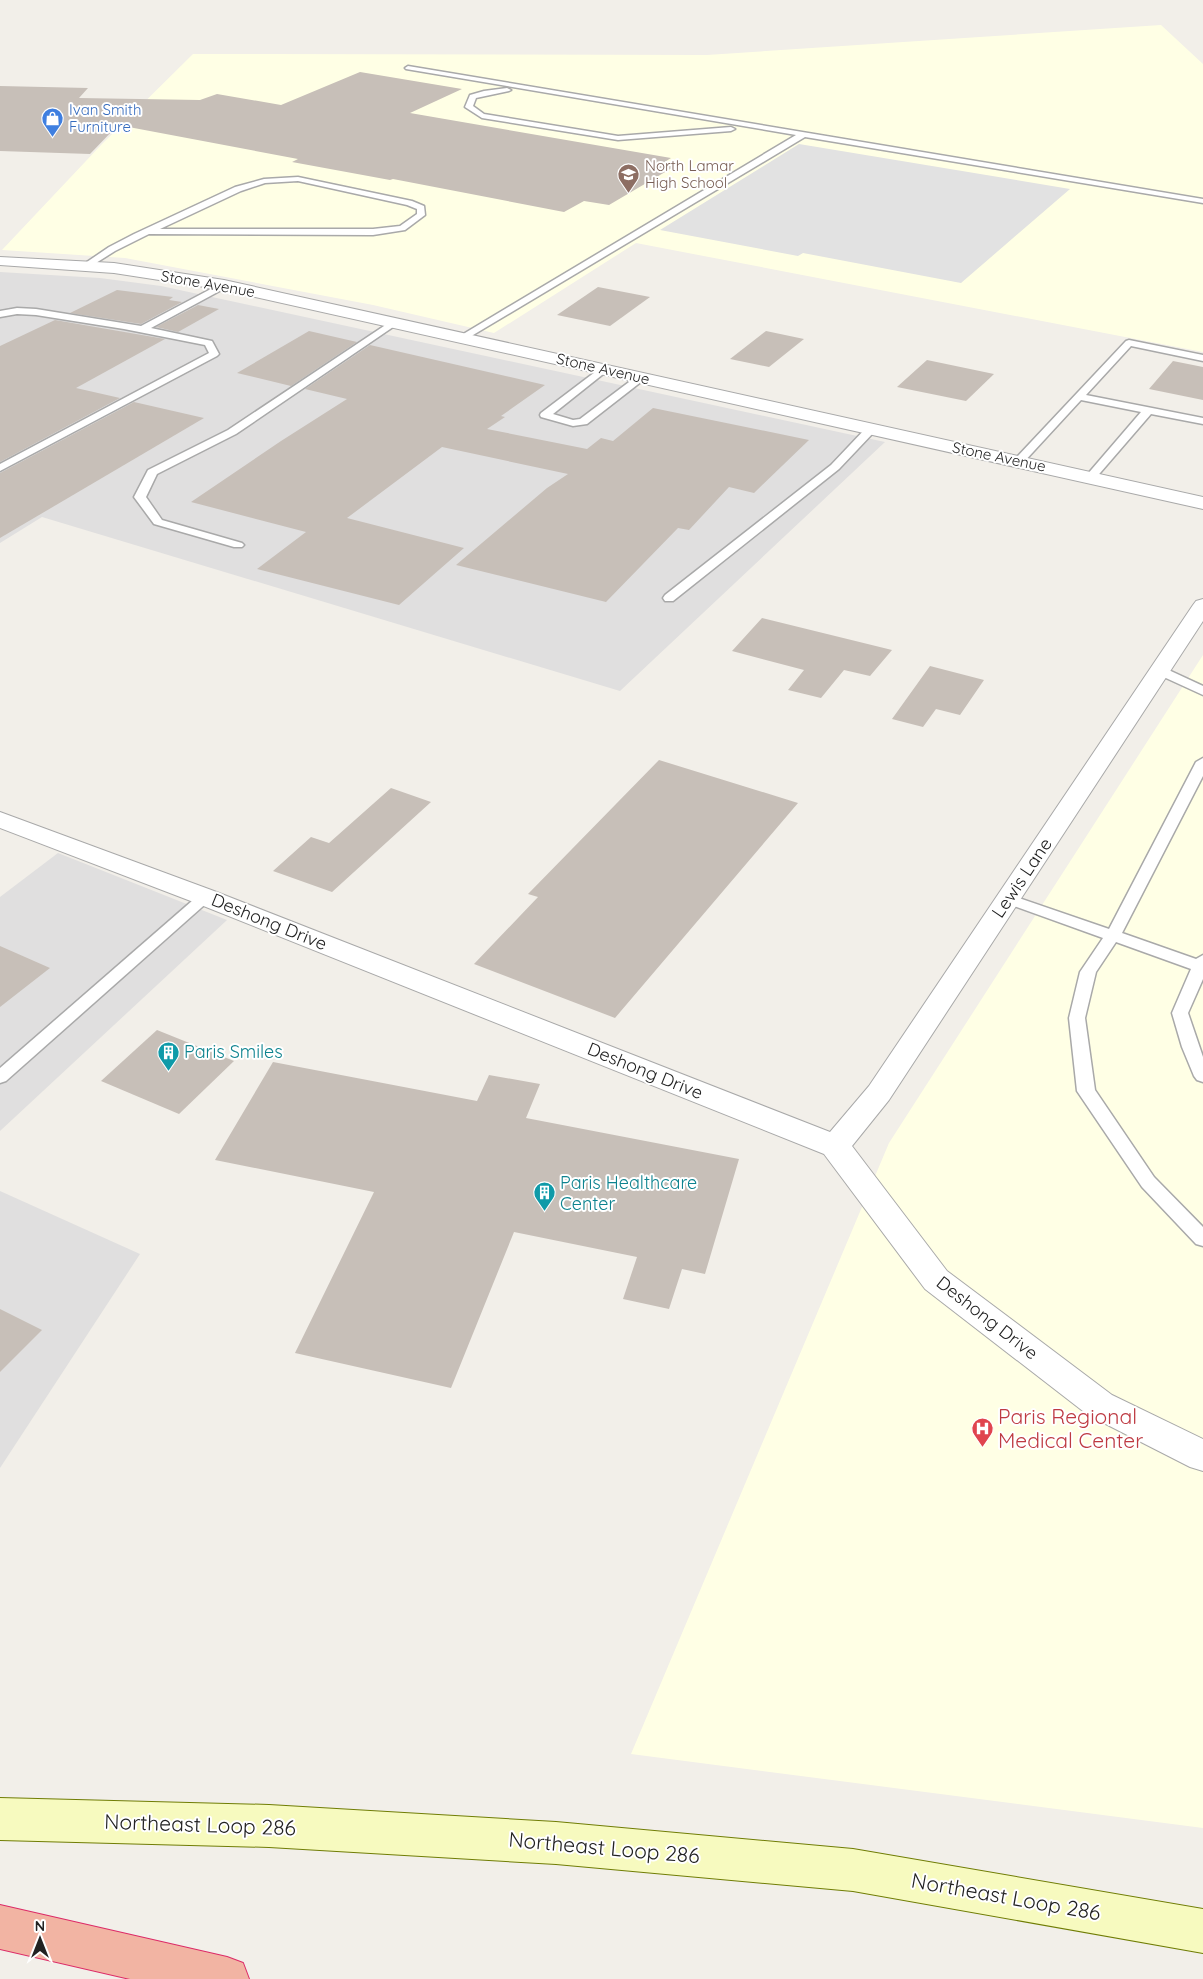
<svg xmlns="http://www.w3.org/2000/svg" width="1203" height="1979" font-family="Quicksand,sans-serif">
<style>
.residential{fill:#e0dfdf}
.education{fill:#ffffe5}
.parking{fill:#e2e2e2}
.building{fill:#c7bfb8}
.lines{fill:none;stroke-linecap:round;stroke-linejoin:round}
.service-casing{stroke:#a9a9a9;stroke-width:3}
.minor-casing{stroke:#a9a9a9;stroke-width:2}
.secondary-casing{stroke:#707d05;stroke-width:2}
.trunk-casing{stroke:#dc2a67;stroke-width:2}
.service{fill:#fff;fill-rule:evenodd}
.minor{fill:#fff;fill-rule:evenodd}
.secondary{fill:#f7fabf;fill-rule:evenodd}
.trunk{fill:#f2b4a3;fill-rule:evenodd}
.labels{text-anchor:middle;stroke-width:4;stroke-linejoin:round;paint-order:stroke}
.far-shop-label{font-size:15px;fill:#366cbe;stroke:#fff;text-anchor:start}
.far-education-label{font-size:15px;fill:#785e54;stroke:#fff;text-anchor:start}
.far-street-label{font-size:15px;fill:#222;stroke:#fff}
.street-label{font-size:18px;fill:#222;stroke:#fff}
.culture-label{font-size:18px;fill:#0d838f;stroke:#fff;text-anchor:start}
.near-health-label{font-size:21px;fill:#be3a42;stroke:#fff;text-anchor:start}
.near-street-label{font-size:21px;fill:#222;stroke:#fff}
</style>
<rect width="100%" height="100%" fill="#f2efe9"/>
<!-- residential -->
<g class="residential">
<polygon points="0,272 100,278 161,286 885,442 620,691 42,517 0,543"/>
<polygon points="58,853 227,920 0,1131 0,897"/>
<polygon points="0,1191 140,1254 0,1468"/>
</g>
<!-- education -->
<g class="education">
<polygon points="1161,25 1203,64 1203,352 636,243 494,333 373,305 125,258 2,250 102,144 193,54 707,55"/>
<polygon points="1203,655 1203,1828 631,1754 889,1143"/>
</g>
<!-- parking -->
<polygon class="parking" points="799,144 1070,189 961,283 803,253 798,256 660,230"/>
<!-- building -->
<g class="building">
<polygon points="360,72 462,89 410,113 671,158 663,163 677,165 609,205 584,201 564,212 393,179 390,180 292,162 298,159 118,125 90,154 0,151 0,86 88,88 79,98 200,100 217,94 281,105"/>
<polygon points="598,287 650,297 610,326 557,315"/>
<polygon points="117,290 173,297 169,300 182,302 141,324 70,313"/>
<polygon points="198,305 219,309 178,332 156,327"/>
<polygon points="55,320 165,339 76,388 120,398 0,462 0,346"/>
<polygon points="309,331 357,342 291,386 237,373"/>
<polygon points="766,331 804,339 769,367 730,359"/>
<polygon points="370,345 545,385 501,416 505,417 487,429 587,449 601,438 613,441 653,408 809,440 754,493 729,487 689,530 678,528 606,602 456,565 547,488 568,474 442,447 347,518 464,548 399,605 257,569 306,532 191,502 281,441 347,399 305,389"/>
<polygon points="927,360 994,374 966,401 897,387"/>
<polygon points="1173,361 1203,367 1203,400 1149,389"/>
<polygon points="134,402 204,418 0,538 0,473"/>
<polygon points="762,618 892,650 870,676 844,670 821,698 788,690 804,670 732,651"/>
<polygon points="930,666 984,680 960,715 936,709 923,727 892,719"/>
<polygon points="659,760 798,803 615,1018 474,964 538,897 528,894"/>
<polygon points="391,788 431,802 332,892 273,871 311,837 329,843"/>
<polygon points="0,946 50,968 0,1007"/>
<polygon points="157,1030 234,1061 179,1114 101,1081"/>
<polygon points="273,1062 477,1101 489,1075 540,1084 526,1118 739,1159 705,1274 682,1269 669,1309 623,1299 637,1257 514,1232 451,1388 295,1353 374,1192 215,1160"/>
<polygon points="0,1309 42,1330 0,1372"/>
</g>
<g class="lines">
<defs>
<g id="service">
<polygon points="408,66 1203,199 1203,203 805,137 463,341 458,338 460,336 796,135 406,69 405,68"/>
<polygon points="507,88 511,90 509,91 476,98 473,106 484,114 618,136 731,127 735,129 731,131 618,140 482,118 465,107 470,95 484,91"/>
<path d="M298 177 412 201 424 206 425 215 405 230 373 235 149 234 115 251 88 268 85 269 81 266 109 247 134 234 235 187 264 179ZM298 181 407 205 417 209V214L400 226 373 229H160L241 191 265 183Z"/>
<polygon points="224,282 229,285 227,287 151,328 212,341 219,354 217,356 0,471 0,464 209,353 205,345 124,329 36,315 17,314 0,317 0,311 17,308 36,309 141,326"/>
<polygon points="393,320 398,323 396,325 236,434 157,474 146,497 162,520 242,543 244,545 242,547 234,547 154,524 134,497 148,470 228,430"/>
<polygon points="1129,340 1203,355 1203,361 1131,346 1086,395 1203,418 1203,424 1151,414 1094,480 1086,480 1084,478 1086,476 1141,412 1081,400 1022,464 1014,464 1013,462 1014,460 1126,341"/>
<polygon points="603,366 608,369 607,371 553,414 573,420 580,419 637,376 641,375 646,378 587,424 573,426 541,417 540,415 541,413"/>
<polygon points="871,426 876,429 875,431 839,469 673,601 665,601 663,598 665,595 831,465 867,427"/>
<polygon points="1160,666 1203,686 1203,695 1155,673 1154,670 1155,667"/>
<polygon points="1203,758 1203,776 1122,933 1196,959 1203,955 1203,979 1188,1013 1203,1057 1203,1082 1197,1080 1194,1076 1182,1047 1172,1013 1191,969 1116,942 1096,972 1085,1018 1095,1090 1154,1177 1203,1227 1203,1246 1196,1244 1142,1187 1077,1091 1069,1018 1080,972 1103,938 1003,902 1000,899 1003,896 1013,896 1109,929 1196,762"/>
<polygon points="205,892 210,894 213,897 210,900 6,1081 0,1083 0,1068 200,894"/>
</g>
<g id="minor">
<polygon points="0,257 114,263 224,280 1203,497 1203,509 224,290 114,273 0,265"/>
<polygon points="1203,599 1203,621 889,1100 852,1146 947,1271 1112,1395 1203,1439 1203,1471 1190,1467 1088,1415 925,1289 824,1154 196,903 0,828 0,812 214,891 830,1132 869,1086 1193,605 1196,601"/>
</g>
<polygon id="secondary" points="0,1798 269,1805 556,1822 853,1849 1203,1909 1203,1953 853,1891 556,1864 269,1847 0,1840"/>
<polygon id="trunk" points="0,1905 227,1957 243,1963 249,1979 130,1979 0,1949"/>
</defs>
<!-- service casing -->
<use href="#service" class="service-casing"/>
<!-- minor casing -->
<use href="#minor" class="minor-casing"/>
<!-- secondary casing -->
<use href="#secondary" class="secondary-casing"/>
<!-- trunk casing -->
<use href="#trunk" class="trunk-casing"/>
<!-- service -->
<use href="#service" class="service"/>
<!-- minor -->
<use href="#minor" class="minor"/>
<!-- secondary -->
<use href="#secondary" class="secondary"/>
<!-- trunk -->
<use href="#trunk" class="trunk"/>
</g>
<!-- icons -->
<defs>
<symbol id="shop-pin" viewBox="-11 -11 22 30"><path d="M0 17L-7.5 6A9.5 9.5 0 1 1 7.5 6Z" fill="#3f7fe0" stroke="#fff"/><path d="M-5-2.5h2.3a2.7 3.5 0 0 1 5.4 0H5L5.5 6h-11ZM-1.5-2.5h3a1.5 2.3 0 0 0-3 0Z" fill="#fff"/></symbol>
<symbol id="school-pin" viewBox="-11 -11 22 30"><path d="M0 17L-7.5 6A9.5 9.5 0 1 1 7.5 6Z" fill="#8d6e63" stroke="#fff"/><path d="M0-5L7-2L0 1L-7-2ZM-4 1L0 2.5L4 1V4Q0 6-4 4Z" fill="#fff"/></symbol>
<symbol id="building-pin" viewBox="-11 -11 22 30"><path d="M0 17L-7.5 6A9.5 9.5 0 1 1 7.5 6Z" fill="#0f9aa8" stroke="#fff"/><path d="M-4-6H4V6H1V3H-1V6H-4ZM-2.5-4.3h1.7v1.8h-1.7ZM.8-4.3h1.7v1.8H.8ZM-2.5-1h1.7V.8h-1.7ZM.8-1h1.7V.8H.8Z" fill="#fff"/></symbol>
<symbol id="hospital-pin" viewBox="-11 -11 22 30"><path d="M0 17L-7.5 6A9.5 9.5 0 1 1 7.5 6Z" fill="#e0444e" stroke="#fff"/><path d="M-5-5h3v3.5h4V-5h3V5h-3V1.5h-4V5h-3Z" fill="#fff"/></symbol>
</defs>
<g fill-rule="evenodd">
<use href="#shop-pin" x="40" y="106" width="25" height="34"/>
<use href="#school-pin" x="616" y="162" width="25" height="34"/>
<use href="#building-pin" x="156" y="1040" width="25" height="34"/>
<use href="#building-pin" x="532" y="1180" width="25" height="34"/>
<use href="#hospital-pin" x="970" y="1416" width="25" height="34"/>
</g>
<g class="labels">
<!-- far-shop labels -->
<g class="far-shop-label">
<text x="69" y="115">Ivan Smith<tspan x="69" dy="17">Furniture</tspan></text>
</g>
<!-- far-education labels -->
<g class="far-education-label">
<text x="645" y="171">North Lamar<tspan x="645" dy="17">High School</tspan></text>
</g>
<!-- far-street labels -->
<g class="far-street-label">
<text transform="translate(208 284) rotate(10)" y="5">Stone Avenue</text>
<text transform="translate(603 369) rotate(13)" y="5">Stone Avenue</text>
<text transform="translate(999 457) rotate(12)" y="5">Stone Avenue</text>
</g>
<!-- street labels -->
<g class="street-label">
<text transform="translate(1022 878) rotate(-56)" y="6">Lewis Lane</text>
<text transform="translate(269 922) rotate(22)" y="6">Deshong Drive</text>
<text transform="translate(645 1071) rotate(22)" y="6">Deshong Drive</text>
<text transform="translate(987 1318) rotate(38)" y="6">Deshong Drive</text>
</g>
<!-- culture labels -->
<g class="culture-label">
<text x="184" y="1058">Paris Smiles</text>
<text x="560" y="1189">Paris Healthcare<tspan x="560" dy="21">Center</tspan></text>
</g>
<!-- near-health labels -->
<g class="near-health-label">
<text x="998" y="1424">Paris Regional<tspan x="998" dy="24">Medical Center</tspan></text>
</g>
<!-- near-street labels -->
<g class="near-street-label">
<text transform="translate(200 1825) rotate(2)" y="7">Northeast Loop 286</text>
<text transform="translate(604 1848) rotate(5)" y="7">Northeast Loop 286</text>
<text transform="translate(1006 1897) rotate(10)" y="7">Northeast Loop 286</text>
</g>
</g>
<!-- north arrow -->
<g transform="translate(40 1939)" stroke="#ffffff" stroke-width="4" paint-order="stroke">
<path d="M0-4L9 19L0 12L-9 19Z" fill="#222222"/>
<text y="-8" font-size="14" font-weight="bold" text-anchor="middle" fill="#222222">N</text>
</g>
</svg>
